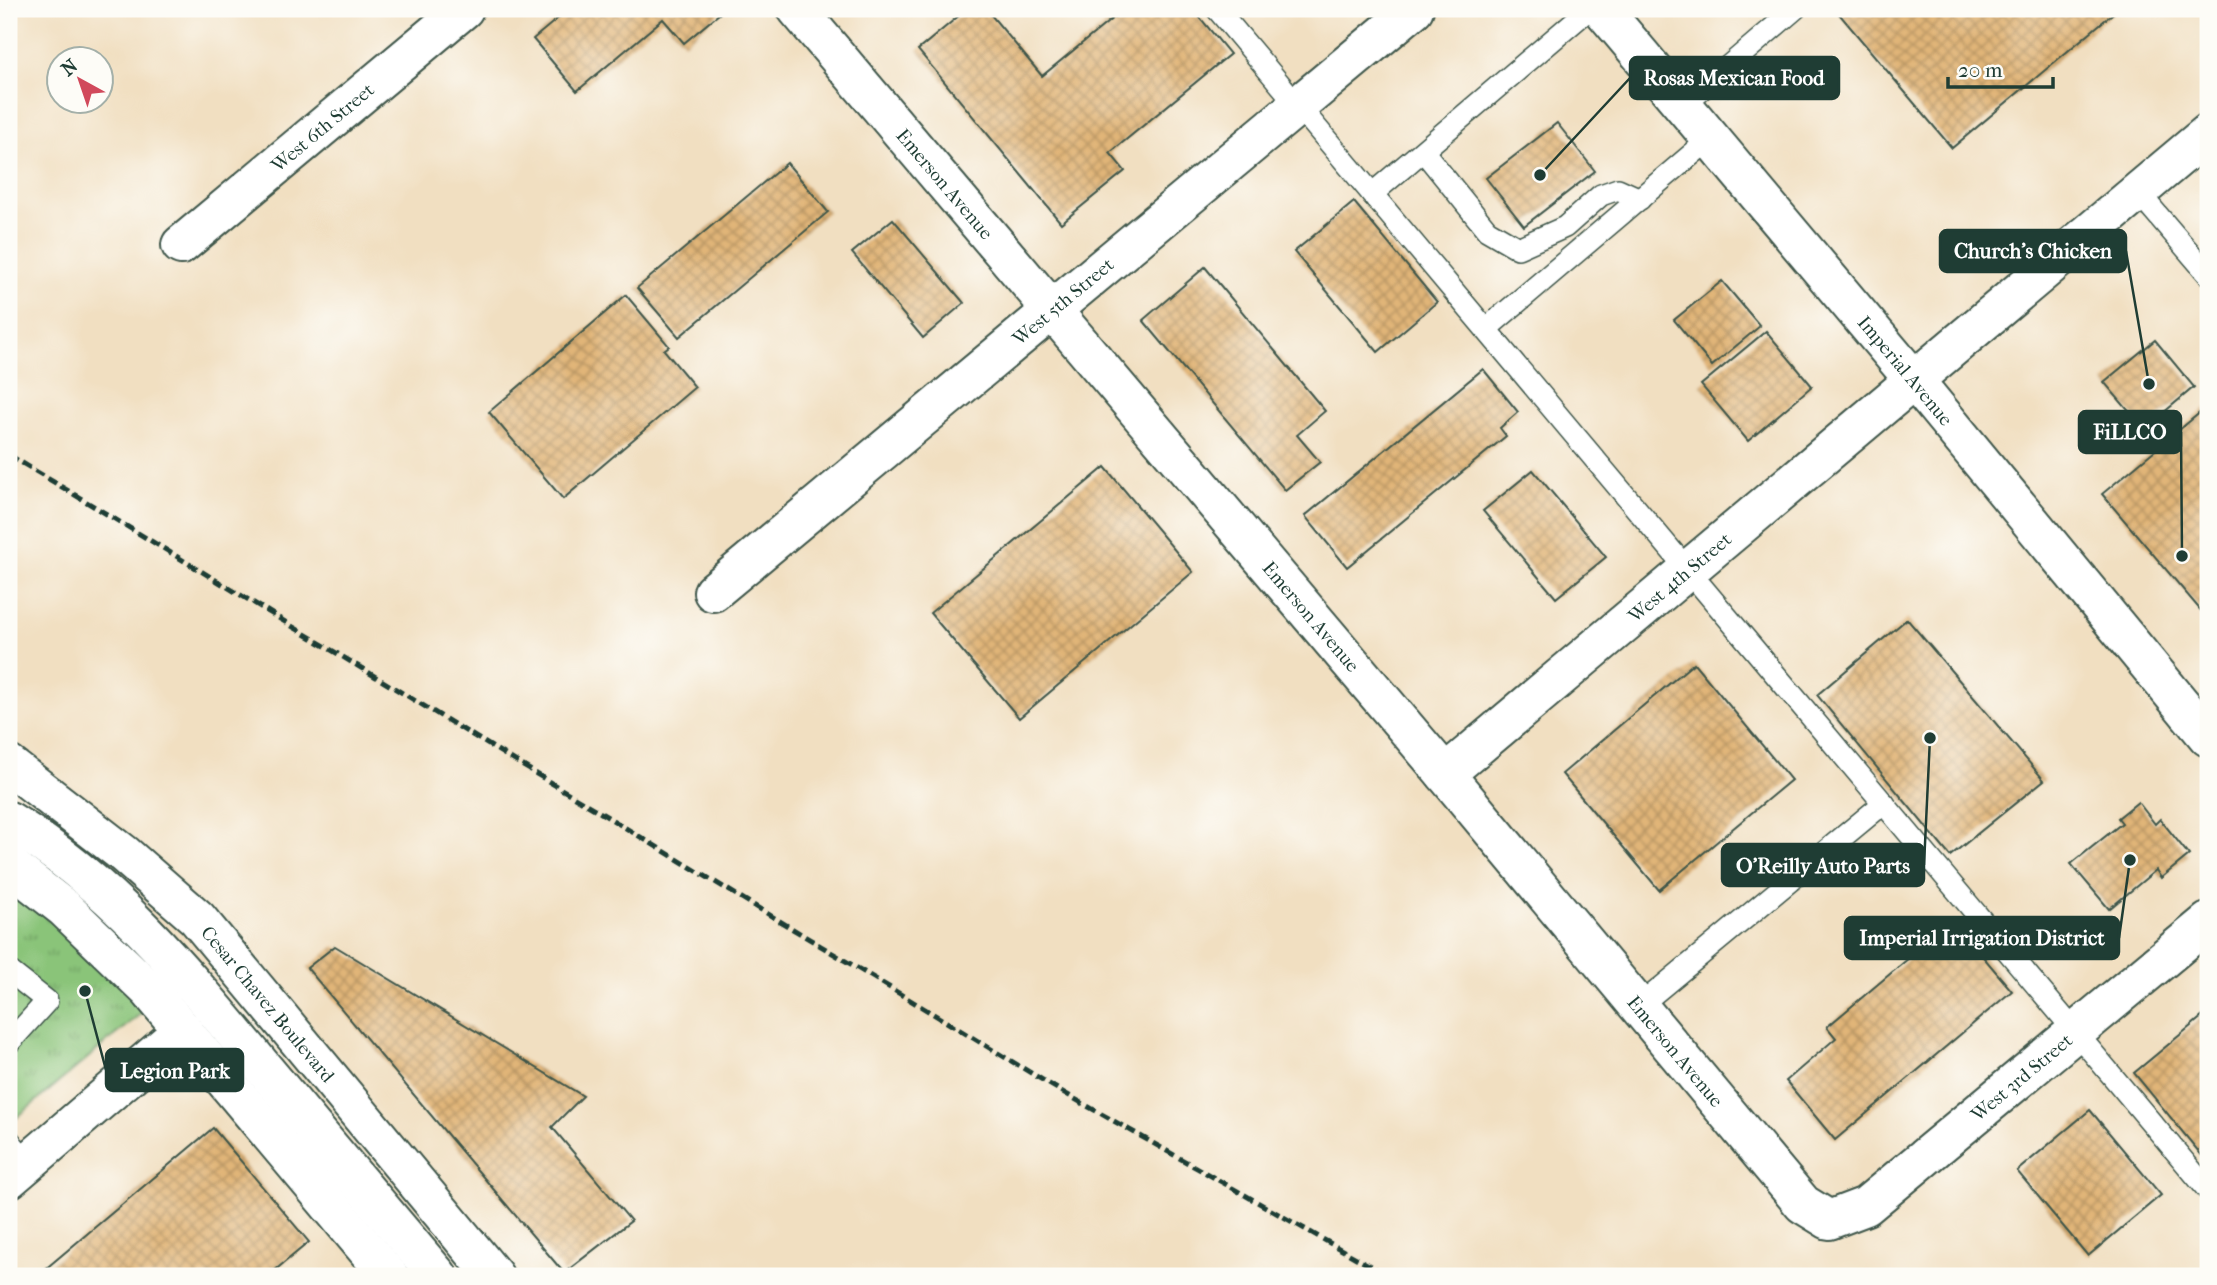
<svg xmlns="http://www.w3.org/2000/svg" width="2217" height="1285" font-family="'IM FELL French Canon',serif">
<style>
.grass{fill:url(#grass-tufts);stroke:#548056;stroke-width:2}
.building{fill:url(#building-cross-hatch)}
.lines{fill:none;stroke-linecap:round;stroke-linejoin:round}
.lane-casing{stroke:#3e5549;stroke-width:24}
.street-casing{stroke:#3e5549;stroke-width:42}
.secondary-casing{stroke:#3e5549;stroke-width:42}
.highway-casing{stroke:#3e5549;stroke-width:42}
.lane{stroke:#fff;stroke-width:21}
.street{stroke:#fff;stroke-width:38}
.secondary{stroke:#fff;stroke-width:38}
.highway{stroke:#fff;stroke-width:38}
.rail{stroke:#1f3d34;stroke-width:5;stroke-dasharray:10 5;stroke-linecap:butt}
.labels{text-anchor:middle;stroke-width:5;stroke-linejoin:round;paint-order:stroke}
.street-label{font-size:19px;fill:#1f3d34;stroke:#fdfcf7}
.leader{fill:none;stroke:#1f3d34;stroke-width:2.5}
.callout-dot{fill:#1f3d34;stroke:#fdfcf7;stroke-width:2.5}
.callout{fill:#1f3d34;stroke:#1f3d34;stroke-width:2.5}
.callout-label{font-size:21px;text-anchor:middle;font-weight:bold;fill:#fff}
</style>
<defs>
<pattern id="grass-tufts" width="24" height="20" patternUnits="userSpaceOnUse" patternTransform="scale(1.75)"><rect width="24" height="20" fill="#8ac479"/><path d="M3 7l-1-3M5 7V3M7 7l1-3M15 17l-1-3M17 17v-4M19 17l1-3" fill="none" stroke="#70a064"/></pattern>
<pattern id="building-cross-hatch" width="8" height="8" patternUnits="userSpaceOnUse" patternTransform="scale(1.75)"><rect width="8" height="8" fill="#e1b578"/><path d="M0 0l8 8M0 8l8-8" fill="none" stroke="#b69463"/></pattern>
</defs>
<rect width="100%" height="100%" fill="#fdfcf7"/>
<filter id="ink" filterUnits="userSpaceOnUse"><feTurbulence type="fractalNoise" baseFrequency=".0143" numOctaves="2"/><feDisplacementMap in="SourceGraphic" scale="14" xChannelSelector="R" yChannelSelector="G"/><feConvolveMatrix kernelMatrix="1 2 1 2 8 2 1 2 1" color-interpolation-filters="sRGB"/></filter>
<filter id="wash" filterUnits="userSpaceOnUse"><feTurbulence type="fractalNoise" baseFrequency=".00686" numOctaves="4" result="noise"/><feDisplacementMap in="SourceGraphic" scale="28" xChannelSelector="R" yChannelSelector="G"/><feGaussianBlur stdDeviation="1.57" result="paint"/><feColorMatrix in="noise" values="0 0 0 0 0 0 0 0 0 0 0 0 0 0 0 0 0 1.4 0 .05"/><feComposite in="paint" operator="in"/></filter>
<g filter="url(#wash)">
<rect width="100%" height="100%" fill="#f1dfc1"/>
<!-- grass -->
<polygon class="grass" points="9,843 131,932 172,977 151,1005 9,1124"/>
<g id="blocks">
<!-- building -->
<g class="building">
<polygon points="569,9 717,9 720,13 684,43 663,19 577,91 533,39"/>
<polygon points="967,9 986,9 1042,76 1124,9 1193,9 1230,54 1110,153 1125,171 1061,223 918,50"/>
<polygon points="1835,9 2118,9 1952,148"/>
<polygon points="1557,123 1595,171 1524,226 1486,178"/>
<polygon points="787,163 828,212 679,337 637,288"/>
<polygon points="1354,202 1437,302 1378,352 1294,252"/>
<polygon points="893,219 964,303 923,338 852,253"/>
<polygon points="1205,267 1325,411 1297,435 1320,462 1285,490 1143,320"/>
<polygon points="1722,281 1760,326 1712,366 1674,320"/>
<polygon points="626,295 669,346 664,350 695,387 563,499 489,412"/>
<polygon points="1766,331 1812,386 1748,441 1701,385"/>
<polygon points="2155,340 2194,387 2144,429 2104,382"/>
<polygon points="1483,369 1518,412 1500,428 1506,436 1347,567 1305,516"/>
<polygon points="2208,406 2208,619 2102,494"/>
<polygon points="1105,467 1193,572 1019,718 930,613"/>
<polygon points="1533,470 1606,557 1556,598 1483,511"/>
<polygon points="1907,619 2044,780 1950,856 1817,695"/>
<polygon points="1694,663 1791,780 1659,890 1562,774"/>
<polygon points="2138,802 2155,824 2160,819 2189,855 2161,878 2156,870 2109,909 2071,864 2122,823 2118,818"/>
<polygon points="1953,921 2012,991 1835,1140 1786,1081 1836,1038 1827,1027"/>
<polygon points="335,946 583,1096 552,1127 631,1221 564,1273 307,968"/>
<polygon points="2203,1016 2208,1023 2208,1163 2134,1073"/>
<polygon points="2090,1110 2161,1195 2088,1256 2017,1171"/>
<polygon points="213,1128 309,1242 268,1276 37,1276"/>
</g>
</g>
</g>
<g filter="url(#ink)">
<use href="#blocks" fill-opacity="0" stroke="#3e5549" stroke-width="2"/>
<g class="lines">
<defs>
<g id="lane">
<polyline points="1217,9 2208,1190"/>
<polyline points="1683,105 1795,9"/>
<polyline points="1424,152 1487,230 1518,248 1565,227 1601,195 1618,189 1640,199"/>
<polyline points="2138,192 2208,274"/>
<polyline points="1372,194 1589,9"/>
<polyline points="1486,329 1711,138"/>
<polyline points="9,971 47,1001 9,1043"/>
<polyline points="1639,1006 1884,803"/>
<polyline points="9,1140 28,1164"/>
</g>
<g id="street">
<path id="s1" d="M797 9 1445 774 1803 1204 1829 1220 1866 1206 2208 922"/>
<path id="s2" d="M181 245 464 9"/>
<path id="s3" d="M713 592 1414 9"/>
<path id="s4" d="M1445 774 2208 133"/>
<polyline points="9,1179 183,1030"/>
</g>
<g id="secondary">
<path id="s5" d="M9 765 124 854 197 918 494 1276"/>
<path d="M9 821C112 884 184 972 260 1064 319 1135 378 1205 438 1276"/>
<polyline points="9,865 64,908 149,990 389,1276"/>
</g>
<g id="highway">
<path id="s6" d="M1602 9 1913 379 2208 737"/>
</g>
</defs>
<!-- lane casing -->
<use href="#lane" class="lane-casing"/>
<!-- street casing -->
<use href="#street" class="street-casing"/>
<!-- secondary casing -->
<use href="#secondary" class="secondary-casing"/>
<!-- highway casing -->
<use href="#highway" class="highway-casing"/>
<!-- lane -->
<use href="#lane" class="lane"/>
<!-- street -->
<use href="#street" class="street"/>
<!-- secondary -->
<use href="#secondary" class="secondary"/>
<!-- highway -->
<use href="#highway" class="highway"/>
<!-- rail -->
<polyline class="rail" points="9,455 1059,1090 1388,1276"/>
</g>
</g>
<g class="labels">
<!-- street labels -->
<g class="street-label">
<text dy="7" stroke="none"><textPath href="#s2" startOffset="184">West 6th Street</textPath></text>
<text dy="7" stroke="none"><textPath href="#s1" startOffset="229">Emerson Avenue</textPath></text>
<text dy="7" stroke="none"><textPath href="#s3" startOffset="455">West 5th Street</textPath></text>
<text dy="7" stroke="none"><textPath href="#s6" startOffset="472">Imperial Avenue</textPath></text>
<text dy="7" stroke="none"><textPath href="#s4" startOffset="306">West 4th Street</textPath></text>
<text dy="7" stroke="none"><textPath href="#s1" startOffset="796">Emerson Avenue</textPath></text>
<text dy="7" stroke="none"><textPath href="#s5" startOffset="354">Cesar Chavez Boulevard</textPath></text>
<text dy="7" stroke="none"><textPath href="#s1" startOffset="1363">Emerson Avenue</textPath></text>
<text dy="7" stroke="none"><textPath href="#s1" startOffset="1834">West 3rd Street</textPath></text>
</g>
</g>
<!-- callouts -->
<path class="leader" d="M1540 175L1630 78M2149 384L2126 251M2182 556L2181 432M1930 738L1924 865M2130 860L2119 938M85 991L106 1070"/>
<g class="callout-dot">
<circle cx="1540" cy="175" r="7"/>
<circle cx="2149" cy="384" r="7"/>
<circle cx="2182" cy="556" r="7"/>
<circle cx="1930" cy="738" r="7"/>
<circle cx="2130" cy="860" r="7"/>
<circle cx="85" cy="991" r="7"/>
</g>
<g class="callout">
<rect x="1630" y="57" width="209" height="42" rx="7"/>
<rect x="1940" y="230" width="186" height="42" rx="7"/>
<rect x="2079" y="411" width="102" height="42" rx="7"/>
<rect x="1722" y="844" width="202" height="42" rx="7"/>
<rect x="1845" y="917" width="274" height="42" rx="7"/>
<rect x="106" y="1049" width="137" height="42" rx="7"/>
</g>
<g class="callout-label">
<text x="1734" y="85">Rosas Mexican Food</text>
<text x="2033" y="258">Church's Chicken</text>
<text x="2130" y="439">FiLLCO</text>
<text x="1823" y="873">O'Reilly Auto Parts</text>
<text x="1982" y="945">Imperial Irrigation District</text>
<text x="175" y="1078">Legion Park</text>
</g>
<!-- margin -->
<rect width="2217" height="1285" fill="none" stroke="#fdfcf7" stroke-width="35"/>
<!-- north arrow -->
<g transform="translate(80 80) rotate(320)"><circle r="33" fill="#fdfcf7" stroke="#a4b0a9" stroke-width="2"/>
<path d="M0-5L12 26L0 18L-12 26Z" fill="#d1495b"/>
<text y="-10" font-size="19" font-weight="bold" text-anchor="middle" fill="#1f3d34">N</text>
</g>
<!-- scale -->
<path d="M1948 77v10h105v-10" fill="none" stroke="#1f3d34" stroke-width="3.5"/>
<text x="1958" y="77" font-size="21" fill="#1f3d34" stroke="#fdfcf7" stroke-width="5" paint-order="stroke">20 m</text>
</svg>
